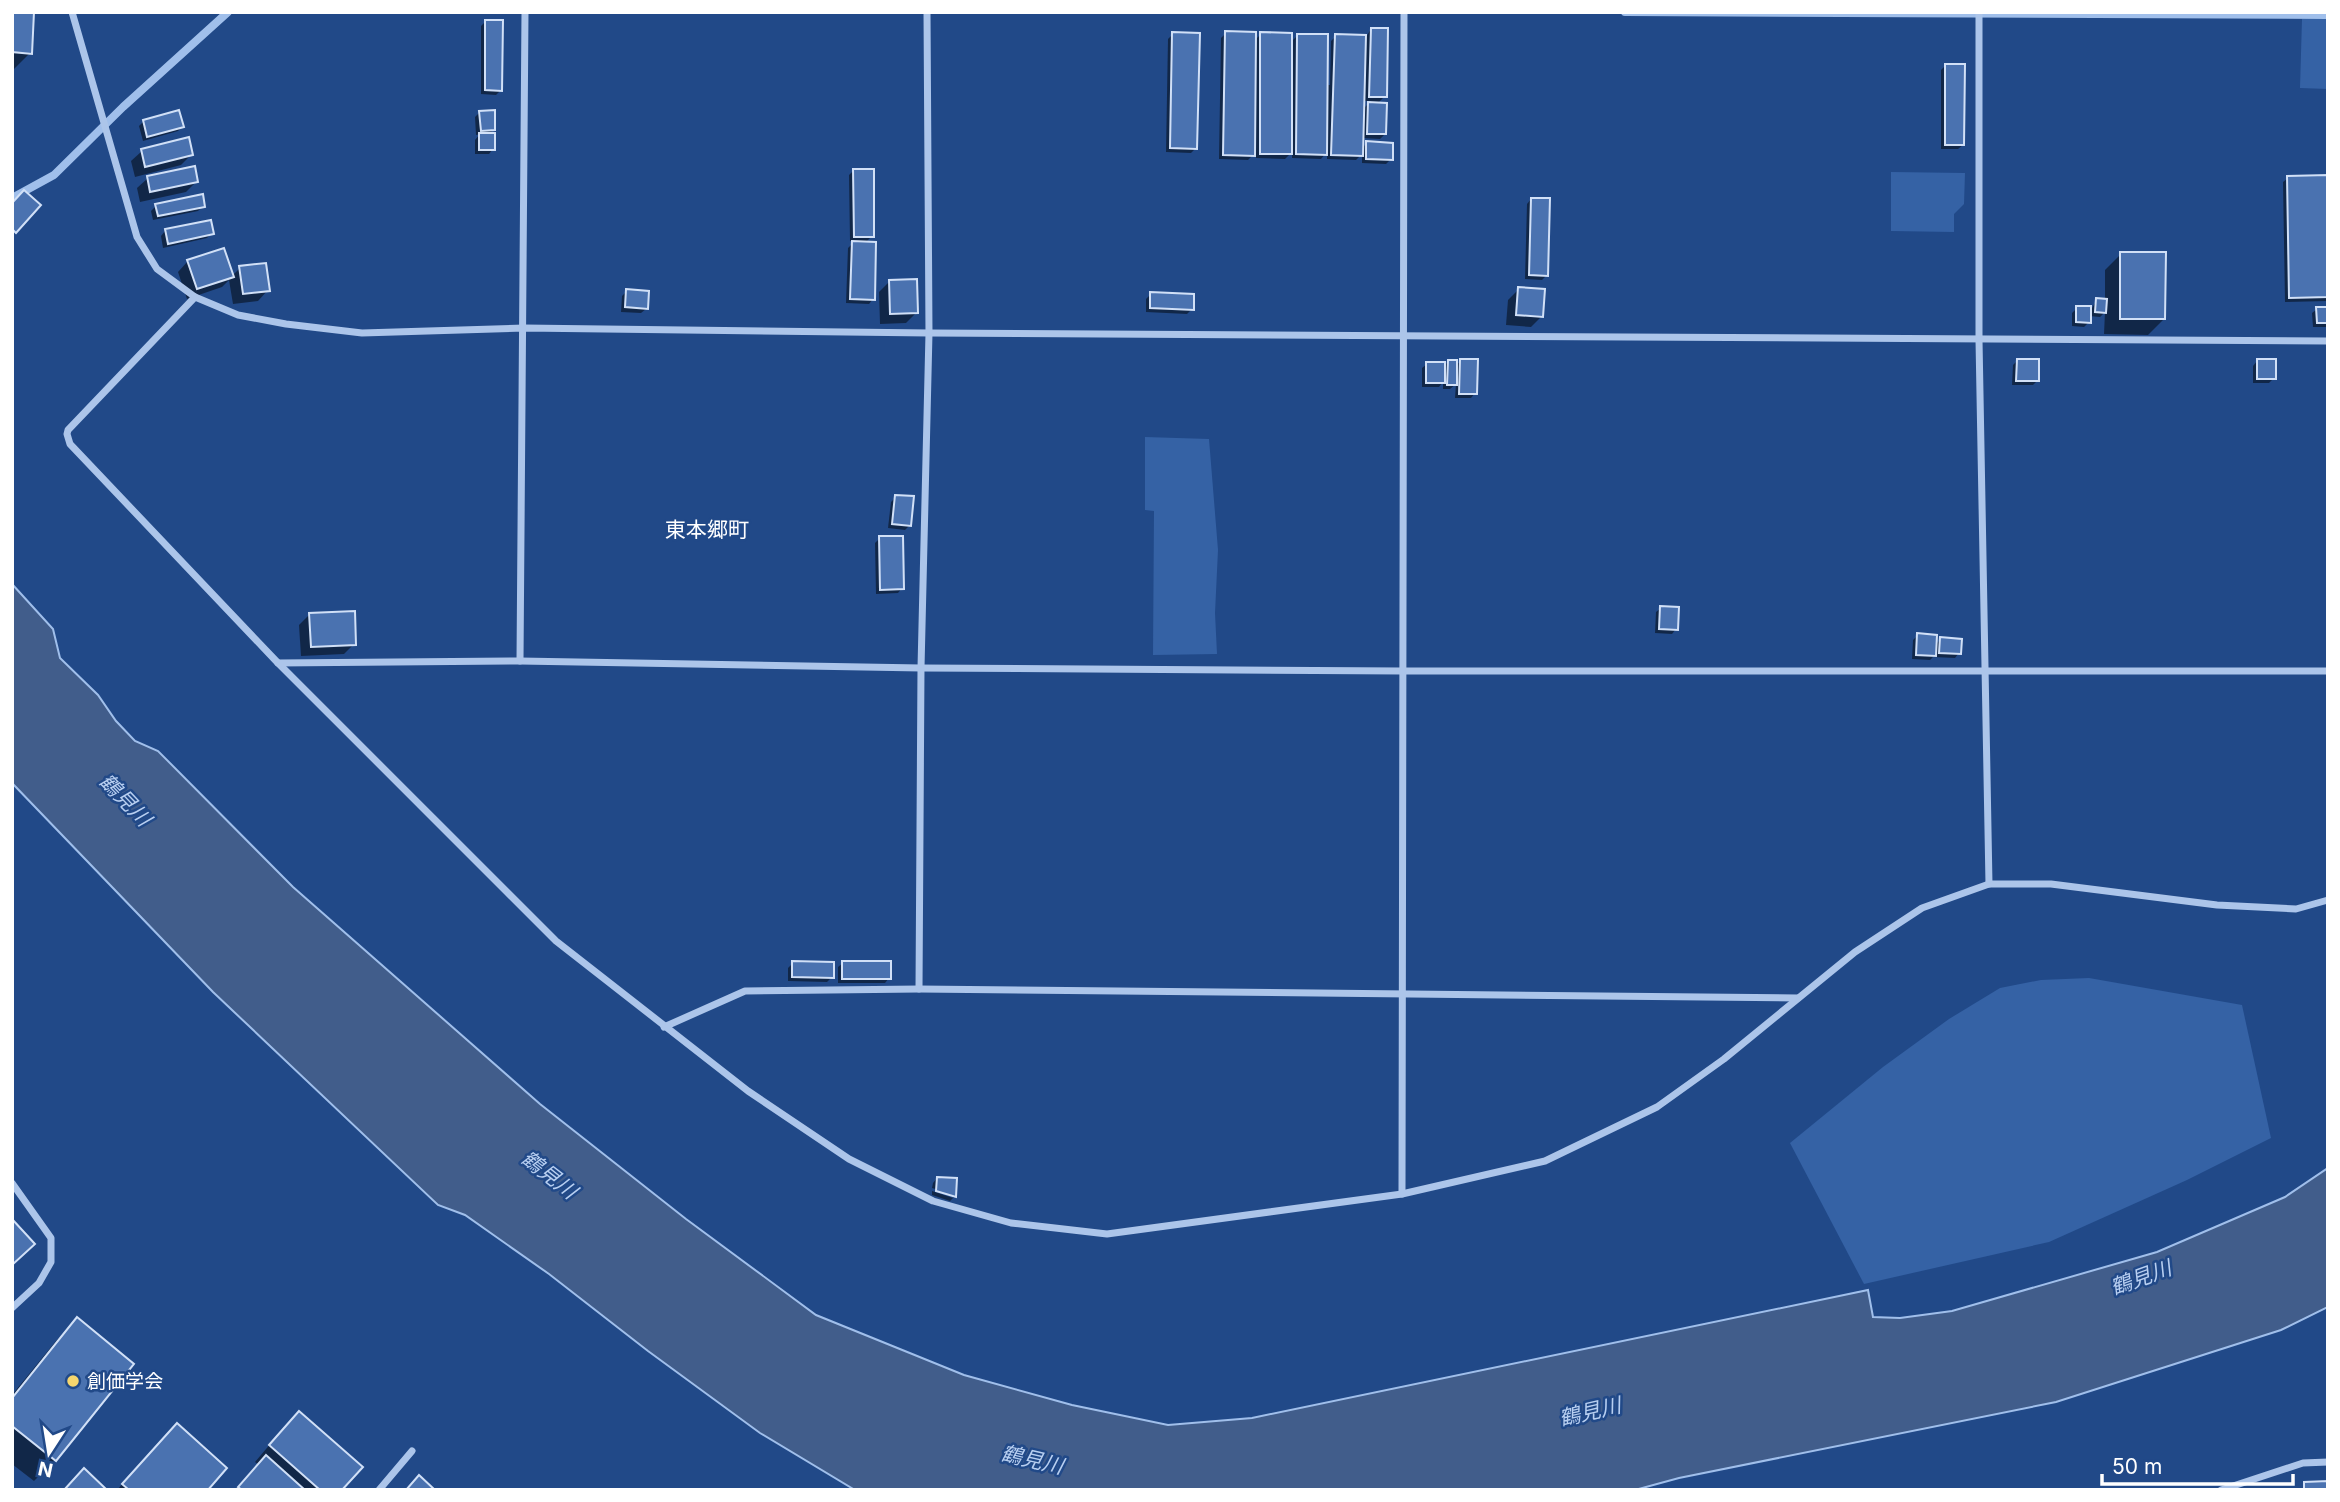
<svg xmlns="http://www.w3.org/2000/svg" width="2340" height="1502" font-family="Inter,'Noto Sans JP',sans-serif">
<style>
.green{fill:#3562a5}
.water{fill:#415d8b;stroke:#a0bfeb;stroke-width:2}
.shadow{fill:#0007;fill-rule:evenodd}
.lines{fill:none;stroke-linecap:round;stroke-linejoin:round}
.stream{stroke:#a0bfeb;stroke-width:8}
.building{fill:#4a72b0;stroke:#d1e0f7;stroke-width:2}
.minor{stroke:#acc5ea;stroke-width:7}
.poi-dot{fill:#f6d66e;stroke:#214988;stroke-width:2.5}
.labels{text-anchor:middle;stroke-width:5;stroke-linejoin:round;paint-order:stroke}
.poi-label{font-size:19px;fill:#fff;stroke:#214988;text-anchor:start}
.neighbourhood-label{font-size:21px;fill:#fff;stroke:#214988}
.water-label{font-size:21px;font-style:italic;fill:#b8cff1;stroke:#214988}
</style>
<rect width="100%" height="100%" fill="#214988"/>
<!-- green -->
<g class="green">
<polygon points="2302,19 2328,19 2328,89 2300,88"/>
<polygon points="1891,172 1965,173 1964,204 1954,214 1954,232 1891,231"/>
<polygon points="1145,437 1209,439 1218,550 1215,613 1217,654 1153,655 1154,511 1145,510"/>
<polygon points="2089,978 2242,1005 2271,1138 2187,1180 2049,1242 1864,1284 1790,1143 1883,1067 1949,1019 2000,988 2041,980"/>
</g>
<!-- water -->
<polygon class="water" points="12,584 53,629 60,658 98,695 116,721 135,741 158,751 293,887 540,1104 686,1219 816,1315 964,1375 1072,1405 1168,1425 1252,1418 1868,1290 1873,1317 1900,1318 1952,1311 2157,1252 2285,1197 2328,1168 2328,1307 2281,1330 2056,1402 1679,1478 1635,1490 855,1490 760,1433 648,1351 549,1274 465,1215 438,1205 213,992 12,783"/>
<!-- shadow -->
<g class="shadow">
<polygon points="12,12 30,53 12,71"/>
<polygon points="486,21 501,90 496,95 481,94 481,26"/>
<path d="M1371 29 1385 96 1377 104 1385 134 1380 139 1362 138 1361 149 1367 143 1391 159 1386 164 1362 163V154L1356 160 1327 159V152L1321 159 1292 158V152L1285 159 1256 158V152L1248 160 1219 159 1221 38 1226 33 1254 41 1261 34 1290 43 1298 35 1326 85H1330L1331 41 1336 36 1366 37ZM1363 101H1371L1362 110Z"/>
<polygon points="1173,34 1196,148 1191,153 1166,152 1168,39"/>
<polygon points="1946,65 1963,145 1958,149 1941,149 1941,70"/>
<polygon points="480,112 494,129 488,135 493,149 489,154 475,154 475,140 480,134 476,135 475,117"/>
<polygon points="144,121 182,127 178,131 143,141 139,126"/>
<polygon points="142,151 191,155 181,165 135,177 131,161"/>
<polygon points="854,170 872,236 865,243 873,299 869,304 846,303 848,248 855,241 850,241 849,175"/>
<polygon points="2328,177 2328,301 2285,302 2283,182 2288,178"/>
<polygon points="148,178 196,182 186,192 140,202 137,188"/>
<polygon points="1531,199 1547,275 1542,280 1525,279 1527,204"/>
<polygon points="156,206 203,206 198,211 153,220 151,211"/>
<polygon points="165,231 212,233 207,238 163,248 161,236"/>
<polygon points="2121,254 2164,319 2148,335 2104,334 2105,312 2100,317 2089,316 2089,322 2084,327 2072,326 2072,313 2077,308 2092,308 2097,300 2105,300 2105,270"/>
<polygon points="188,261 232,276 240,268 268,290 258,301 233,304 229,280 222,287 187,299 178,272"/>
<polygon points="890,281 916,313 906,323 880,324 879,292"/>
<polygon points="1519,289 1541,317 1531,327 1506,325 1508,300"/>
<polygon points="627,291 646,309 641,313 621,312 622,296"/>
<polygon points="1151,294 1192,309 1187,314 1146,312 1146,299"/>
<polygon points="2317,309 2328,309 2327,327 2313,327 2312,313"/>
<polygon points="2018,360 2037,381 2033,385 2012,385 2013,365"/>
<polygon points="1461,361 1475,393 1471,398 1455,398 1456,384 1450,389 1443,389 1443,382 1439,387 1422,387 1422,368 1427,364 1443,367 1448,362 1455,366"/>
<polygon points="2257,361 2274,378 2269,383 2253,383 2253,366"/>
<polygon points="896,497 910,525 905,530 888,528 891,502"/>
<polygon points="880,538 902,588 898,593 876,594 875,543"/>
<polygon points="1661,608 1676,629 1672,634 1655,633 1656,612"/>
<polygon points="310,614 354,644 344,654 301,656 299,625"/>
<polygon points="1918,635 1935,645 1941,639 1959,653 1955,658 1933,657 1930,660 1912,659 1913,640"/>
<polygon points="793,963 832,977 827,982 788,981 788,968"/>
<polygon points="843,963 889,978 885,983 838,983 838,967"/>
<polygon points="937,1178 956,1179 955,1196 950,1201 932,1195 932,1191 953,1198 953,1194 932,1188 933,1183"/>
<polygon points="77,1320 55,1460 34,1481 12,1464 12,1395 56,1341"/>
<polygon points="283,1429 340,1490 236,1490 259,1465 255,1462"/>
<polygon points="161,1441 205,1490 117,1490"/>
</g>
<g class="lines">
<!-- stream -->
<g class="stream">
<polyline points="1625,12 2328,15"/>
<polyline points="12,198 54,175 123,107 228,12"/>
</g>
</g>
<!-- building -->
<g class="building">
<polygon points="12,12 34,12 32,54 12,52"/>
<polygon points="485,20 503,20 502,91 485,90"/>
<polygon points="1371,28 1388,28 1387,97 1369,97"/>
<polygon points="1225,31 1256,32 1255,156 1223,155"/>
<polygon points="1172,32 1200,33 1197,149 1170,148"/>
<polygon points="1260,32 1292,33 1292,154 1260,154"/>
<polygon points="1297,34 1328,34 1327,155 1296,154"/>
<polygon points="1335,34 1366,35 1363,156 1331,155"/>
<polygon points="1945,64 1965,64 1964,145 1945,145"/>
<polygon points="1368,102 1387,103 1386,134 1367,134"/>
<polygon points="179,110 184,127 147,137 143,120"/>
<polygon points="495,110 495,130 481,131 479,111"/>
<rect x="479" y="133" width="16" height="17"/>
<polygon points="189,137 193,155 145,167 141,149"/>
<polygon points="1366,141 1393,143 1393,160 1366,159"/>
<polygon points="195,166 198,182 150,192 147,176"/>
<polygon points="853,169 874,169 874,237 854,237"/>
<polygon points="2328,175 2328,297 2289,298 2287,176"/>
<polygon points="24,190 41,205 16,233 12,229 12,203"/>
<polygon points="203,194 205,207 158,216 155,204"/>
<polygon points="1531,198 1550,198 1548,276 1529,275"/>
<polygon points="211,220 214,234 168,244 165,229"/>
<polygon points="852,241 876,242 875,300 850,299"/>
<polygon points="224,248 234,277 197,289 187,260"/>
<polygon points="2120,252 2166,252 2165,319 2120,319"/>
<polygon points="266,263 270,291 243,294 239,266"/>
<polygon points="917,279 918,313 890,314 889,280"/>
<polygon points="1518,287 1545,289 1543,317 1516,315"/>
<polygon points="626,289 649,291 648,309 625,307"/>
<polygon points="1150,292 1194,294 1194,310 1150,308"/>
<polygon points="2096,298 2107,299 2106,313 2095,312"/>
<polygon points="2076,306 2091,306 2091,323 2076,322"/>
<polygon points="2316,307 2328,307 2328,323 2317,323"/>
<polygon points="1460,359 1478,359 1477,394 1459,394"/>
<polygon points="2017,359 2039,359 2039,381 2016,381"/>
<rect x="2257" y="359" width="19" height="20"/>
<polygon points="1448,360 1457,360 1457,385 1447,385"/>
<rect x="1426" y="362" width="19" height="21"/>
<polygon points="895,495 914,496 911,526 892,524"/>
<polygon points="879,536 903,536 904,589 880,590"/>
<polygon points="1660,606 1679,607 1678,630 1659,629"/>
<polygon points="355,611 356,645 311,647 309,613"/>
<polygon points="1917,633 1937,635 1936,656 1916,655"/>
<polygon points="1940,637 1962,639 1961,654 1939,653"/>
<polygon points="792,961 834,962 834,978 792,977"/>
<rect x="842" y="961" width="49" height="18"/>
<polygon points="937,1177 957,1178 956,1197 936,1191"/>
<polygon points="12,1219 35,1244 12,1265"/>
<polygon points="77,1317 134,1364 56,1461 12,1426 12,1398"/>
<polygon points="299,1411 363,1467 342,1490 320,1490 269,1445"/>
<polygon points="177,1423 227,1468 208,1490 129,1490 122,1484"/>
<polygon points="266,1455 305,1490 242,1490 238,1487"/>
<polygon points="84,1468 107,1490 64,1490"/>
<polygon points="419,1475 435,1490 406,1490"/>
<polygon points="2328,1481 2328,1490 2304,1490 2304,1482"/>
</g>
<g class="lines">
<!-- minor -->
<g class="minor">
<polyline points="72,12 137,237 157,269 195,297 238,315 286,324 362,333 524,328 929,333 2328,341"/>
<polyline points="1979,12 1979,340 1989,884"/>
<polyline points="195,297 68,430 67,434 70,444 278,663 556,941 748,1091 849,1159 933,1201 1011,1223 1107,1234 1402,1194 1545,1161 1657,1107 1724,1059 1855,952 1922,908 1989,884 2051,884 2217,905 2296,909 2328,900"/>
<polyline points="520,661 525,12"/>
<polyline points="278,663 520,661 921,668 1402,671 2328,671"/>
<polyline points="919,989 921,668 929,333 927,12"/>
<polyline points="664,1027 745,991 919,989 1798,998"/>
<polyline points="12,1183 51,1238 51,1262 39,1283 12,1308"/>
<polyline points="1402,1194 1404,12"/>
<polyline points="379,1490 412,1451"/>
<polyline points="2221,1490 2303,1463 2328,1462"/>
</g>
</g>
<!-- markers -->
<circle class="poi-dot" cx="73" cy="1381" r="7"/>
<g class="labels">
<!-- poi labels -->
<g class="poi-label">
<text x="87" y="1388">創価学会</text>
</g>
<!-- neighbourhood labels -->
<g class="neighbourhood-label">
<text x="707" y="537">東本郷町</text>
</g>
<!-- water labels -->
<g class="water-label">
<text transform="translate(125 800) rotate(46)" y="7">鶴見川</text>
<text transform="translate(549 1175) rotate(38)" y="7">鶴見川</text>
<text transform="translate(2141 1278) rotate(-20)" y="7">鶴見川</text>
<text transform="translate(1590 1412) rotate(-13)" y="7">鶴見川</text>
<text transform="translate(1032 1460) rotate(13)" y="7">鶴見川</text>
</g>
</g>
<!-- border -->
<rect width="2340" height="1502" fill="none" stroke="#ffffff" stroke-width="28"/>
<!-- north arrow -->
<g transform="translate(49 1453) rotate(192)" stroke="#214988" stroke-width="5" paint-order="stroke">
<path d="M0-5L12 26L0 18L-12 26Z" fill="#ffffff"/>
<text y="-10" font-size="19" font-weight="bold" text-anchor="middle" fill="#ffffff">N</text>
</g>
<!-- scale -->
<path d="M2102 1474v10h191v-10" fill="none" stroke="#ffffff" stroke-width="3.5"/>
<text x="2112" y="1474" font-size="21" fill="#ffffff" stroke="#214988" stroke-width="5" paint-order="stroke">50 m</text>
</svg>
